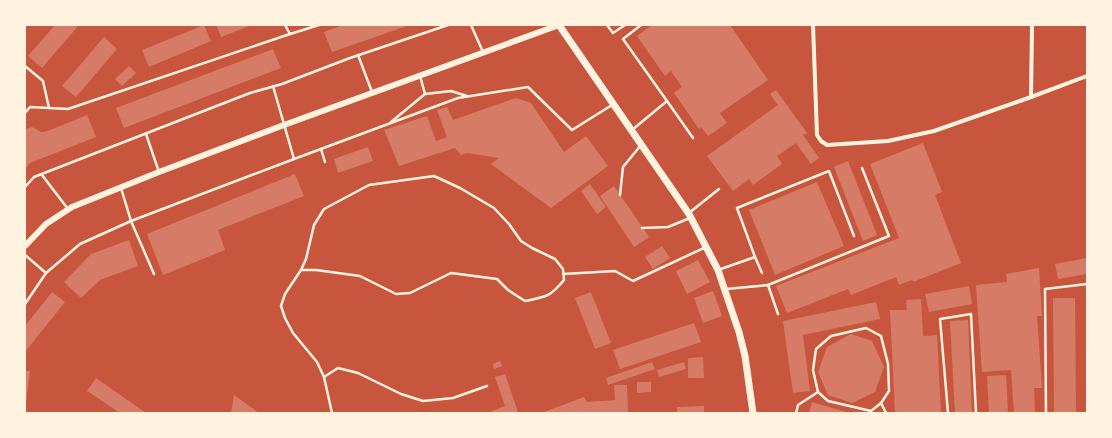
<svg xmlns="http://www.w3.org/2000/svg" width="1112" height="438" font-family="'Fira Sans',sans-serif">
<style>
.building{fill:#d67c66}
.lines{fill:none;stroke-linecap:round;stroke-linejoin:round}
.service{stroke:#fff3e0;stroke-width:2.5}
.minor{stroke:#fff3e0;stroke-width:4}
.tertiary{stroke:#fff3e0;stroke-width:6}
.secondary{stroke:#fff3e0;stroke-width:7}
</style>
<rect width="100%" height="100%" fill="#c8553d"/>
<!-- building -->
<g class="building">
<polygon points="55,25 79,25 42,68 28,56"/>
<polygon points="204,25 211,41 149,67 142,50"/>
<polygon points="216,25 252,25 221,37"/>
<polygon points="343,25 410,25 332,52 324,32"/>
<polygon points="652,25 730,25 768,80 720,113 727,123 708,136 701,127 699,129 674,93 682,87 671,71 665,76 637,36"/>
<polygon points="104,37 117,49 76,97 62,86"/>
<polygon points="273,49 281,68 124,128 116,108"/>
<polygon points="129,66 136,73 122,86 115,79"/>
<polygon points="776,90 807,133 803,135 819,158 811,164 796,143 777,156 782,164 753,185 749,179 733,191 707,156 778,105 770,94"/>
<polygon points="516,98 531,103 564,152 586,136 608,166 551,208 491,164 499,158 467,153 461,155 455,148 399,166 384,130 427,116 436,141 447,137 437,110 447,107 453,120"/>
<polygon points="87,115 96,137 30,163 25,169 25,130 26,129 32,127 41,132 45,132"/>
<polygon points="923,143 942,192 935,195 961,263 913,282 912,280 899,285 896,277 851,295 848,289 787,313 776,286 899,238 870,164"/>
<polygon points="368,147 373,161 338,173 334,159"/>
<polygon points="848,161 877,235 863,241 834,167"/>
<polygon points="295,174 304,196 218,230 225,250 163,275 147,234"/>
<polygon points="817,182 844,246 775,275 749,210"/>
<polygon points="590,184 606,207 597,214 581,191"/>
<polygon points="614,186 649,237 634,247 600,196"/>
<polygon points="129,240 138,266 100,280 81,298 64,282 91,254"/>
<polygon points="662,246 670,258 653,269 645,257"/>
<polygon points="1087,258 1087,274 1058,279 1055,264"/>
<polygon points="698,260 710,282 687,294 676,271"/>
<polygon points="1039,268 1042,316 1037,316 1042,388 1034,388 1035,413 1014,413 1011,370 982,372 976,285 1007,282 1006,274"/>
<polygon points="969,286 972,304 929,312 925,294"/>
<polygon points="713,291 722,316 703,323 694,298"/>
<polygon points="52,292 65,302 25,352 25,326"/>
<polygon points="591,292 611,343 595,349 575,298"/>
<polygon points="1053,298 1075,298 1076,413 1054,413"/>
<polygon points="921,299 923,336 937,335 941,413 913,413 912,412 895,413 890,310 907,310 906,300"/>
<polygon points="876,302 880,319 803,335 810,391 793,393 783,321"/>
<polygon points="968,320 972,413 955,413 950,321"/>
<polygon points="694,323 701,342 620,369 613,350"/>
<polygon points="851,334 872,341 884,367 875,392 852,403 828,395 818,372 827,347"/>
<polygon points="703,357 704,378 688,378 688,358"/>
<polygon points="500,361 502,366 494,369 493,364"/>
<polygon points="652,362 655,369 608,385 606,378"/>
<polygon points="684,362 686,369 659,377 657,370"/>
<polygon points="25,371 30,371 26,402 25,402"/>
<polygon points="505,374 518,412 515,413 487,413 505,406 495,377"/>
<polygon points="1006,375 1008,413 989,413 987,376"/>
<polygon points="96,378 146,413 120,413 87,391"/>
<polygon points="637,382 651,382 651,392 637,393"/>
<polygon points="614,385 627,385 628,413 541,413 584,397 587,402 615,400"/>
<polygon points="234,395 259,413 231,413"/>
<polygon points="812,402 850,413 809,413"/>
<polygon points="704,406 704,413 677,413 677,407"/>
</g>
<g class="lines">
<!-- service -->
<g class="service">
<polyline points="471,25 483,52"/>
<polyline points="607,25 613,33 625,25"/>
<polyline points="290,34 319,25"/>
<polyline points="358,55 372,92"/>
<polyline points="25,66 43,81 49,108"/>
<polyline points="273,86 294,159"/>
<polyline points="425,94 451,91 467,96"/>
<polyline points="667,101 693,138"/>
<polyline points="25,113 30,107 68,109 290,34 285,25"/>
<polyline points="391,122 425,94 420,76"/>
<polyline points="632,130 667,101 623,39 641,25"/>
<polyline points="146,134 159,172"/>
<polyline points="321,149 325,162"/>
<polyline points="42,175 68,209"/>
<polyline points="25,187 34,177 250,93 282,84 350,58 448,25"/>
<polyline points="121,188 131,221 154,274"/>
<polyline points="620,195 623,167 641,145"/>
<polyline points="689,213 719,189"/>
<polyline points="642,228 668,227 690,218"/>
<polyline points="25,255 46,273"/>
<polyline points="755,257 762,273"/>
<path d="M301 270H316L360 276 396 294 410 293 451 273 497 279 508 290 525 301C546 297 550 297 564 280L563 269 555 259 532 248 521 241 509 224 494 208 460 188 434 176 369 185 324 209 314 225 306 259 301 270 285 294 281 306 285 318 293 333 317 362 324 377 332 413"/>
<polyline points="718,270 755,257 737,208 829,171 854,236"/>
<polyline points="563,274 615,271 633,281 706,247"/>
<polyline points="768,285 889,236 862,168"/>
<polyline points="726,289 768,285 778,314"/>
<polyline points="25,304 46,273 80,244 131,221 294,159 458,98 528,87 572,130 612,105"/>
<polygon points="866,328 881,336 888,364 889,391 881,403 871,411 828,401 818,392 813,370 816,349 831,336"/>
<polyline points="324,377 338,368 358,373 401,394 423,401 453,398 487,386"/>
<polyline points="881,403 886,413"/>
<polyline points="796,413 798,405 818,392"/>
<polyline points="948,413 940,319 971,314 976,413"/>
<polyline points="1046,413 1045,289 1087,284"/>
</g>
<!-- minor -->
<g class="minor">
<polyline points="813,25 817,135 821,141 827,145 888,141 934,131 1031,97 1087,76"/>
<polyline points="1031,97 1032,25"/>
</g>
<!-- tertiary -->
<polyline class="tertiary" points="25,246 46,224 72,207 159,172 284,125 559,25"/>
<!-- secondary -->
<polyline class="secondary" points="559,25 689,214 718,270 739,332 745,356 753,413"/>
</g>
<!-- border -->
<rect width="1112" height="438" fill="none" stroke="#fff3e0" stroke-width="52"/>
</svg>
